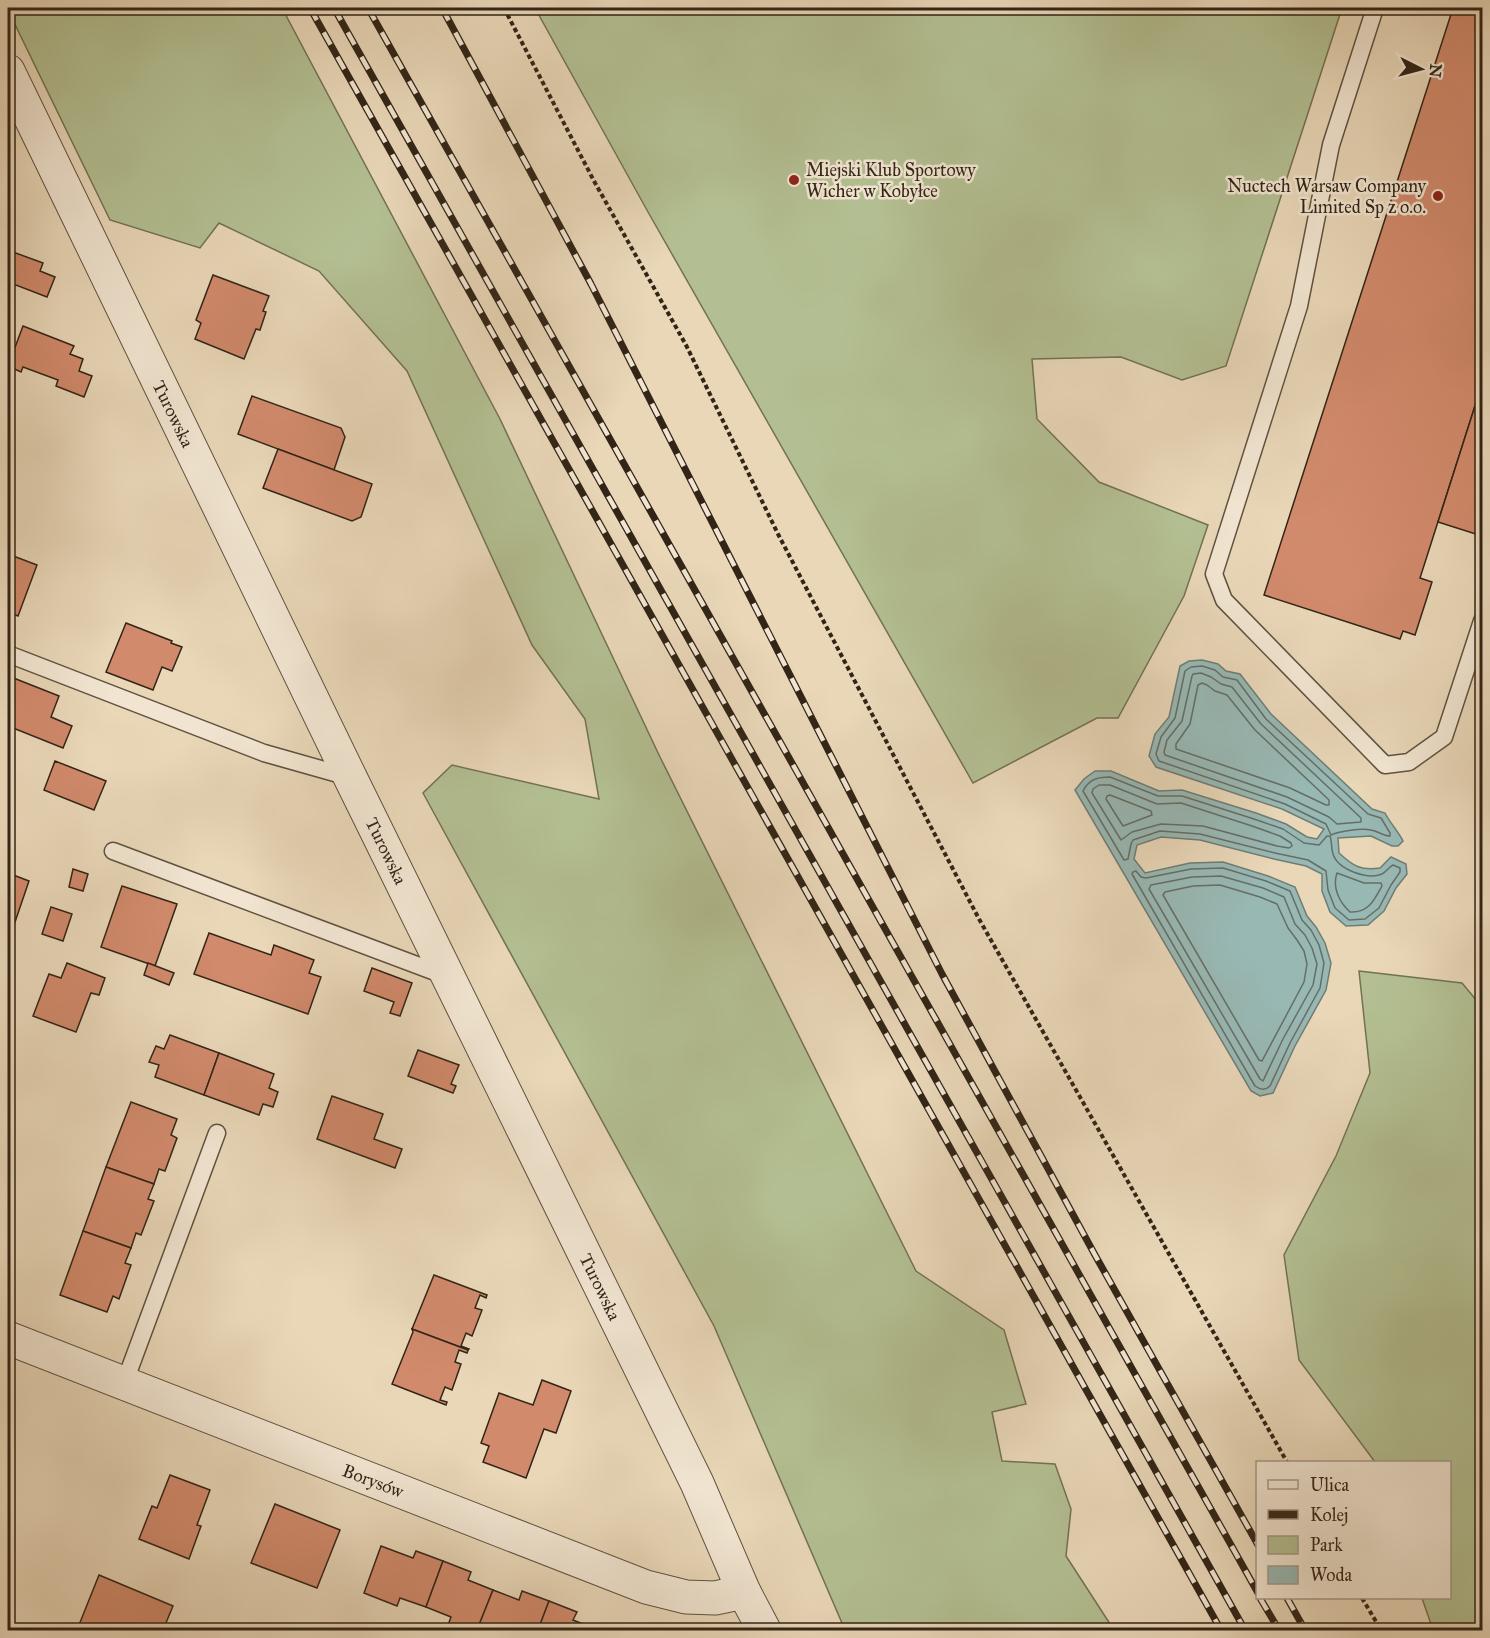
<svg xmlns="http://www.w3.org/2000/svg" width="1490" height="1638" font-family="'IM FELL Great Primer',serif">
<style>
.green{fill:#b3bf92;stroke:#727254;stroke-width:1.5}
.water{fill:#98b8b4;stroke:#6f7d75;stroke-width:1.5}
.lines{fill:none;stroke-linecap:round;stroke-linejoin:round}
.shore{stroke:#656e66;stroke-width:1.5}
.building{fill:#d18a6c;stroke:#322517;stroke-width:1.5}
.lane-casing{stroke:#60523f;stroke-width:19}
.street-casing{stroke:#60523f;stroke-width:35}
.path{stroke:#322517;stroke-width:4;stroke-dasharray:4.5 3;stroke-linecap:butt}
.lane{stroke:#f1e5d1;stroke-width:16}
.street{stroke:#f1e5d1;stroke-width:33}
.rail-casing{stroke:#322517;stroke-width:7}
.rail{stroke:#f1e5d1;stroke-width:4.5;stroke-dasharray:14;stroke-linecap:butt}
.poi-dot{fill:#8f2418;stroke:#f1e5d1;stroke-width:2}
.labels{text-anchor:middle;stroke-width:5;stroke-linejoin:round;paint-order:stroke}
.poi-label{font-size:18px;fill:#322517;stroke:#f1e5d1;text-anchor:start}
.street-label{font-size:18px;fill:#322517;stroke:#f1e5d1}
</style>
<rect width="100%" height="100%" fill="#e9d7b8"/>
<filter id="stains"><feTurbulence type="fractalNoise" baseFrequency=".00333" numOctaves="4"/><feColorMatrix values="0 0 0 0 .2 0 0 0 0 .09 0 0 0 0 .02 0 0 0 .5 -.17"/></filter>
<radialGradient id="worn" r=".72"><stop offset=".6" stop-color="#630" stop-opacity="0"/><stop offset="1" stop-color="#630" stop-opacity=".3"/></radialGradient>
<!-- green -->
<g class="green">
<polygon points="8,8 282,8 500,419 660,757 916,1271 1004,1330 1026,1404 992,1412 1002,1461 1055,1464 1071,1509 1066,1556 1114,1630 845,1630 714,1326 423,793 452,765 599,799 585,719 532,645 407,371 319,271 219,223 200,248 110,220 8,10"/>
<polygon points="535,8 1342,8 1226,366 1182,380 1121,357 1032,359 1037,419 1099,482 1208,525 1184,596 1118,718 1097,718 973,783 648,212"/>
<polygon points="1359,971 1462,983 1482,1007 1482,1630 1433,1630 1422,1598 1450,1598 1450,1462 1375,1462 1299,1360 1284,1255 1336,1156 1370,1073"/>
</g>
<!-- water -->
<path class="water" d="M1202 660 1218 664 1226 671 1240 674 1271 714 1372 809 1385 813C1390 823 1398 831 1403 841L1398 846H1392L1371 836 1338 838 1339 853C1353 866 1361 871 1380 868L1391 857 1406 864 1407 874 1396 888 1384 911 1368 925 1346 926 1330 912 1322 891V874L1306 866 1274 859 1200 840 1161 837 1137 845 1134 859 1145 873 1190 863 1223 862 1268 876 1295 887 1307 916 1316 927 1325 943 1331 963 1326 990 1295 1046 1273 1093 1260 1096 1251 1091 1075 790 1084 779 1095 771H1111L1159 791 1182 790 1256 813 1286 824 1307 837 1317 839 1324 829 1282 809 1156 767 1149 756 1155 734 1169 717 1180 666 1189 661Z"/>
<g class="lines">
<!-- shore -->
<g class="shore">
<path d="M1202 666 1215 670 1223 677 1237 680 1266 719 1368 814 1381 818 1390 833V836C1383 836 1378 831 1371 830 1361 828 1340 831 1331 835L1326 824 1285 804 1159 761 1156 754 1161 737 1175 718 1185 671 1191 667Z"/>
<polygon points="1201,673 1211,677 1221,684 1232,687 1261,724 1361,818 1361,822 1337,824 1329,817 1287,797 1165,755 1164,752 1167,740 1182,721 1192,676 1193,674"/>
<polygon points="1202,683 1207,685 1215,691 1227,695 1255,730 1329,800 1329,805 1326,805 1290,788 1176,749 1176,744 1190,724 1198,685"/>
<path d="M1110 777 1158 796H1182L1254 819 1283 829 1304 843 1319 845 1327 836H1330C1332 841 1331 848 1333 854 1338 870 1368 880 1382 874 1386 872 1389 867 1393 865L1400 868V872L1391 885 1379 908 1365 919 1349 920 1335 908 1328 890 1326 871 1308 860 1275 853 1200 834 1160 831 1133 840 1131 844 1128 859 1124 860 1083 791C1089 779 1098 777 1110 777Z"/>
<polygon points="1099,785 1110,785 1157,804 1181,803 1252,826 1280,836 1291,843 1292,846 1289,848 1277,846 1203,826 1161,824 1132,832 1121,840 1092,793 1093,789"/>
<polygon points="1110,795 1151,811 1152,815 1123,826 1106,799 1107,796"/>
<path d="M1223 868 1266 881 1290 891 1302 920 1311 930 1319 945 1324 963 1320 988 1290 1043 1270 1086C1265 1091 1259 1089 1255 1086L1132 874 1133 872 1136 871 1141 877 1146 878 1191 869Z"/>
<path d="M1337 873 1364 883H1381L1382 886C1374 901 1368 913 1350 912 1339 902 1332 887 1337 873Z"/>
<polygon points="1221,876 1263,888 1284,897 1295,924 1305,935 1312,948 1317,964 1313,985 1283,1039 1263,1081 1260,1079 1149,889 1151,885 1192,877"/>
<polygon points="1220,885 1260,897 1277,904 1288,928 1297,940 1304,951 1307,964 1304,982 1262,1061 1259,1060 1163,895 1165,892 1193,886"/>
</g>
</g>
<!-- building -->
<g class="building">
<polygon points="1453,8 1482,8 1482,384 1420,578 1432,582 1415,635 1403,631 1400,639 1264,595"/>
<polygon points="13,252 43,263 40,271 55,277 47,297 8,282 8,265"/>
<polygon points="213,275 269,296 263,311 266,312 260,330 256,329 244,359 195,339 201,323 196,320"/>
<polygon points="23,326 74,346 70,354 83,359 79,371 92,376 84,397 56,386 58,380 23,367 21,372 8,366"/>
<polygon points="1482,384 1482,536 1438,522"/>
<polygon points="252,396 341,428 345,437 334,470 238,434"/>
<polygon points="278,449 372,484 361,517 352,521 263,488"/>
<polygon points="8,554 37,565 18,616 8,612"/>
<polygon points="126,623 172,641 171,643 182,647 172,671 162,667 153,690 106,672"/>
<polygon points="11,677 59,696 51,717 72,726 63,748 8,726 8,685"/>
<polygon points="55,761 106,781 94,810 44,790"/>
<polygon points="73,869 88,874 83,891 69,887"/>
<polygon points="8,873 29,881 15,922 8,920"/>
<polygon points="122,886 177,904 155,966 101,947"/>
<polygon points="51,907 72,914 63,941 42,934"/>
<polygon points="209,933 271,955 274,945 314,960 309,973 321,977 308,1014 194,974"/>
<polygon points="67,963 105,978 99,995 91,993 76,1032 33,1016 49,974 61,978"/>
<polygon points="148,963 174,973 169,985 144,975"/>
<polygon points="372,968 412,983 400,1016 390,1013 394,1002 364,991"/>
<polygon points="170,1035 219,1053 204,1095 155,1077 159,1065 149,1062 156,1046 164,1049"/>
<polygon points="418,1050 459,1065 451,1084 456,1086 453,1093 408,1076"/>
<polygon points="219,1053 274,1074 269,1088 278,1092 273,1107 263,1104 259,1115 204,1095"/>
<polygon points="332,1096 383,1114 374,1139 402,1149 395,1168 317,1139"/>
<polygon points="131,1102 177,1119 171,1135 177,1138 165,1171 159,1169 154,1184 106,1167"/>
<polygon points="106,1167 154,1184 148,1199 154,1201 141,1235 136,1233 131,1248 83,1231"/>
<polygon points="83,1231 131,1248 125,1263 131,1265 119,1299 113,1296 107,1312 60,1295"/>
<polygon points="434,1275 487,1295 486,1298 480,1295 475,1308 482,1310 472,1336 466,1333 461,1346 469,1349 468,1350 412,1329"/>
<polygon points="412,1329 468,1350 467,1353 459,1350 455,1362 461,1364 452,1390 445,1387 440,1400 447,1402 446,1405 392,1384 413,1332"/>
<polygon points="542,1380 571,1391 556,1433 544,1429 526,1478 483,1462 489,1446 481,1443 499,1393 533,1405"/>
<polygon points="170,1475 210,1490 197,1525 201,1526 189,1559 139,1539 152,1506 157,1508"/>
<polygon points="275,1504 340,1530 317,1588 251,1563"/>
<polygon points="381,1546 413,1558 416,1551 443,1561 426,1607 400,1598 397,1606 364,1593"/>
<polygon points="443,1561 471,1572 468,1580 493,1590 477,1630 462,1630 448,1625 451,1617 426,1607"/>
<polygon points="99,1575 173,1606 163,1630 77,1630"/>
<polygon points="493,1590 519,1600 522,1591 549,1601 538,1630 477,1630"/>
<polygon points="549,1601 577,1612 573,1620 598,1630 538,1630"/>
</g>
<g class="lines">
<defs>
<g id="lane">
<polyline points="1375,8 1331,145 1299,306 1214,574 1224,600 1385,765 1409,762 1444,737 1482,621"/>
<polyline points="8,654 264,753 349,777"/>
<polyline points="113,851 446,976"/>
<polyline points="124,1384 217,1133"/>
</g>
<g id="street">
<polyline points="8,71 350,777 697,1483 744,1592 764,1630"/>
<polyline points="8,1338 646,1587 686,1597 715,1598 744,1592"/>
</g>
</defs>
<!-- lane casing -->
<use href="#lane" class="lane-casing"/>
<!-- street casing -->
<use href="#street" class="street-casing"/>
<!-- path -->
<g class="path">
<polyline points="504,8 594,181 686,345 778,534 979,919 1287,1462"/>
<polyline points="1362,1598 1381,1630"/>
</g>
<!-- lane -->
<use href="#lane" class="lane"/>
<!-- street -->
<use href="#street" class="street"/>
<defs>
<g id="rail">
<polyline points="310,8 1221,1630"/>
<polyline points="334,8 1245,1630"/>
<polyline points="368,8 1258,1593"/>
<polyline points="442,8 591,284 942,974 1095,1255 1258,1545"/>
<polyline points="1260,1598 1279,1630"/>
<polyline points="1287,1598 1305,1630"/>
</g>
</defs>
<!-- rail casing -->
<use href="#rail" class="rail-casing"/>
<!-- rail -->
<use href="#rail" class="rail"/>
</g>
<!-- markers -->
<g class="poi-dot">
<circle cx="794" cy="180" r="6"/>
<circle cx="1438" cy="196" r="6"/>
</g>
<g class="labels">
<!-- poi labels -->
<g class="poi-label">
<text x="806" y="176">Miejski Klub Sportowy<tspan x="806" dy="21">Wicher w Kobyłce</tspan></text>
<text x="1426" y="192" text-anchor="end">Nuctech Warsaw Company<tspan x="1426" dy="21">Limited Sp z o.o.</tspan></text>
</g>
<!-- street labels -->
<g class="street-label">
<text transform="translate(173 414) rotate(64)" y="6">Turowska</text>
<text transform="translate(386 851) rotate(64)" y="6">Turowska</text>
<text transform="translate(600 1287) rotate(64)" y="6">Turowska</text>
<text transform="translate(373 1481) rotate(21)" y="6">Borysów</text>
</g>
</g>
<!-- margin -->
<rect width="1490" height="1638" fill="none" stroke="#e9d7b8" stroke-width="30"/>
<rect x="9" y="9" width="1472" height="1620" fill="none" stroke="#322517" stroke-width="3"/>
<rect x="15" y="15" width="1460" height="1608" fill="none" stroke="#322517" stroke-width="1.5"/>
<!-- legend -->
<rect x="1256" y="1461" width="195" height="138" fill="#f1e5d1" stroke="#a59887" stroke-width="1.5"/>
<rect x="1268" y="1480" width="30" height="9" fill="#f1e5d1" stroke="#a59887" stroke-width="1.5"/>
<text x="1310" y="1491" font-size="18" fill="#322517">Ulica</text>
<rect x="1268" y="1510" width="30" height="9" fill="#322517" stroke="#a59887" stroke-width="1.5"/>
<text x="1310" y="1521" font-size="18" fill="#322517">Kolej</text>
<rect x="1268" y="1536" width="30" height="18" fill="#b3bf92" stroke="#a59887" stroke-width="1.5"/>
<text x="1310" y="1551" font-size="18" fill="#322517">Park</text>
<rect x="1268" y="1566" width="30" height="18" fill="#98b8b4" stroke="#a59887" stroke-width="1.5"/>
<text x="1310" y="1581" font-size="18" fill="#322517">Woda</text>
<!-- north arrow -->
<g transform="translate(1421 69) rotate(96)" stroke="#f1e5d1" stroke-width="4.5" paint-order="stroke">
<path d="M0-4.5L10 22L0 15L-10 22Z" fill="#322517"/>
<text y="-9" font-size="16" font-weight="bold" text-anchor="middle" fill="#322517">N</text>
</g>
<rect width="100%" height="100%" filter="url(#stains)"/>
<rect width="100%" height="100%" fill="url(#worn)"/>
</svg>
